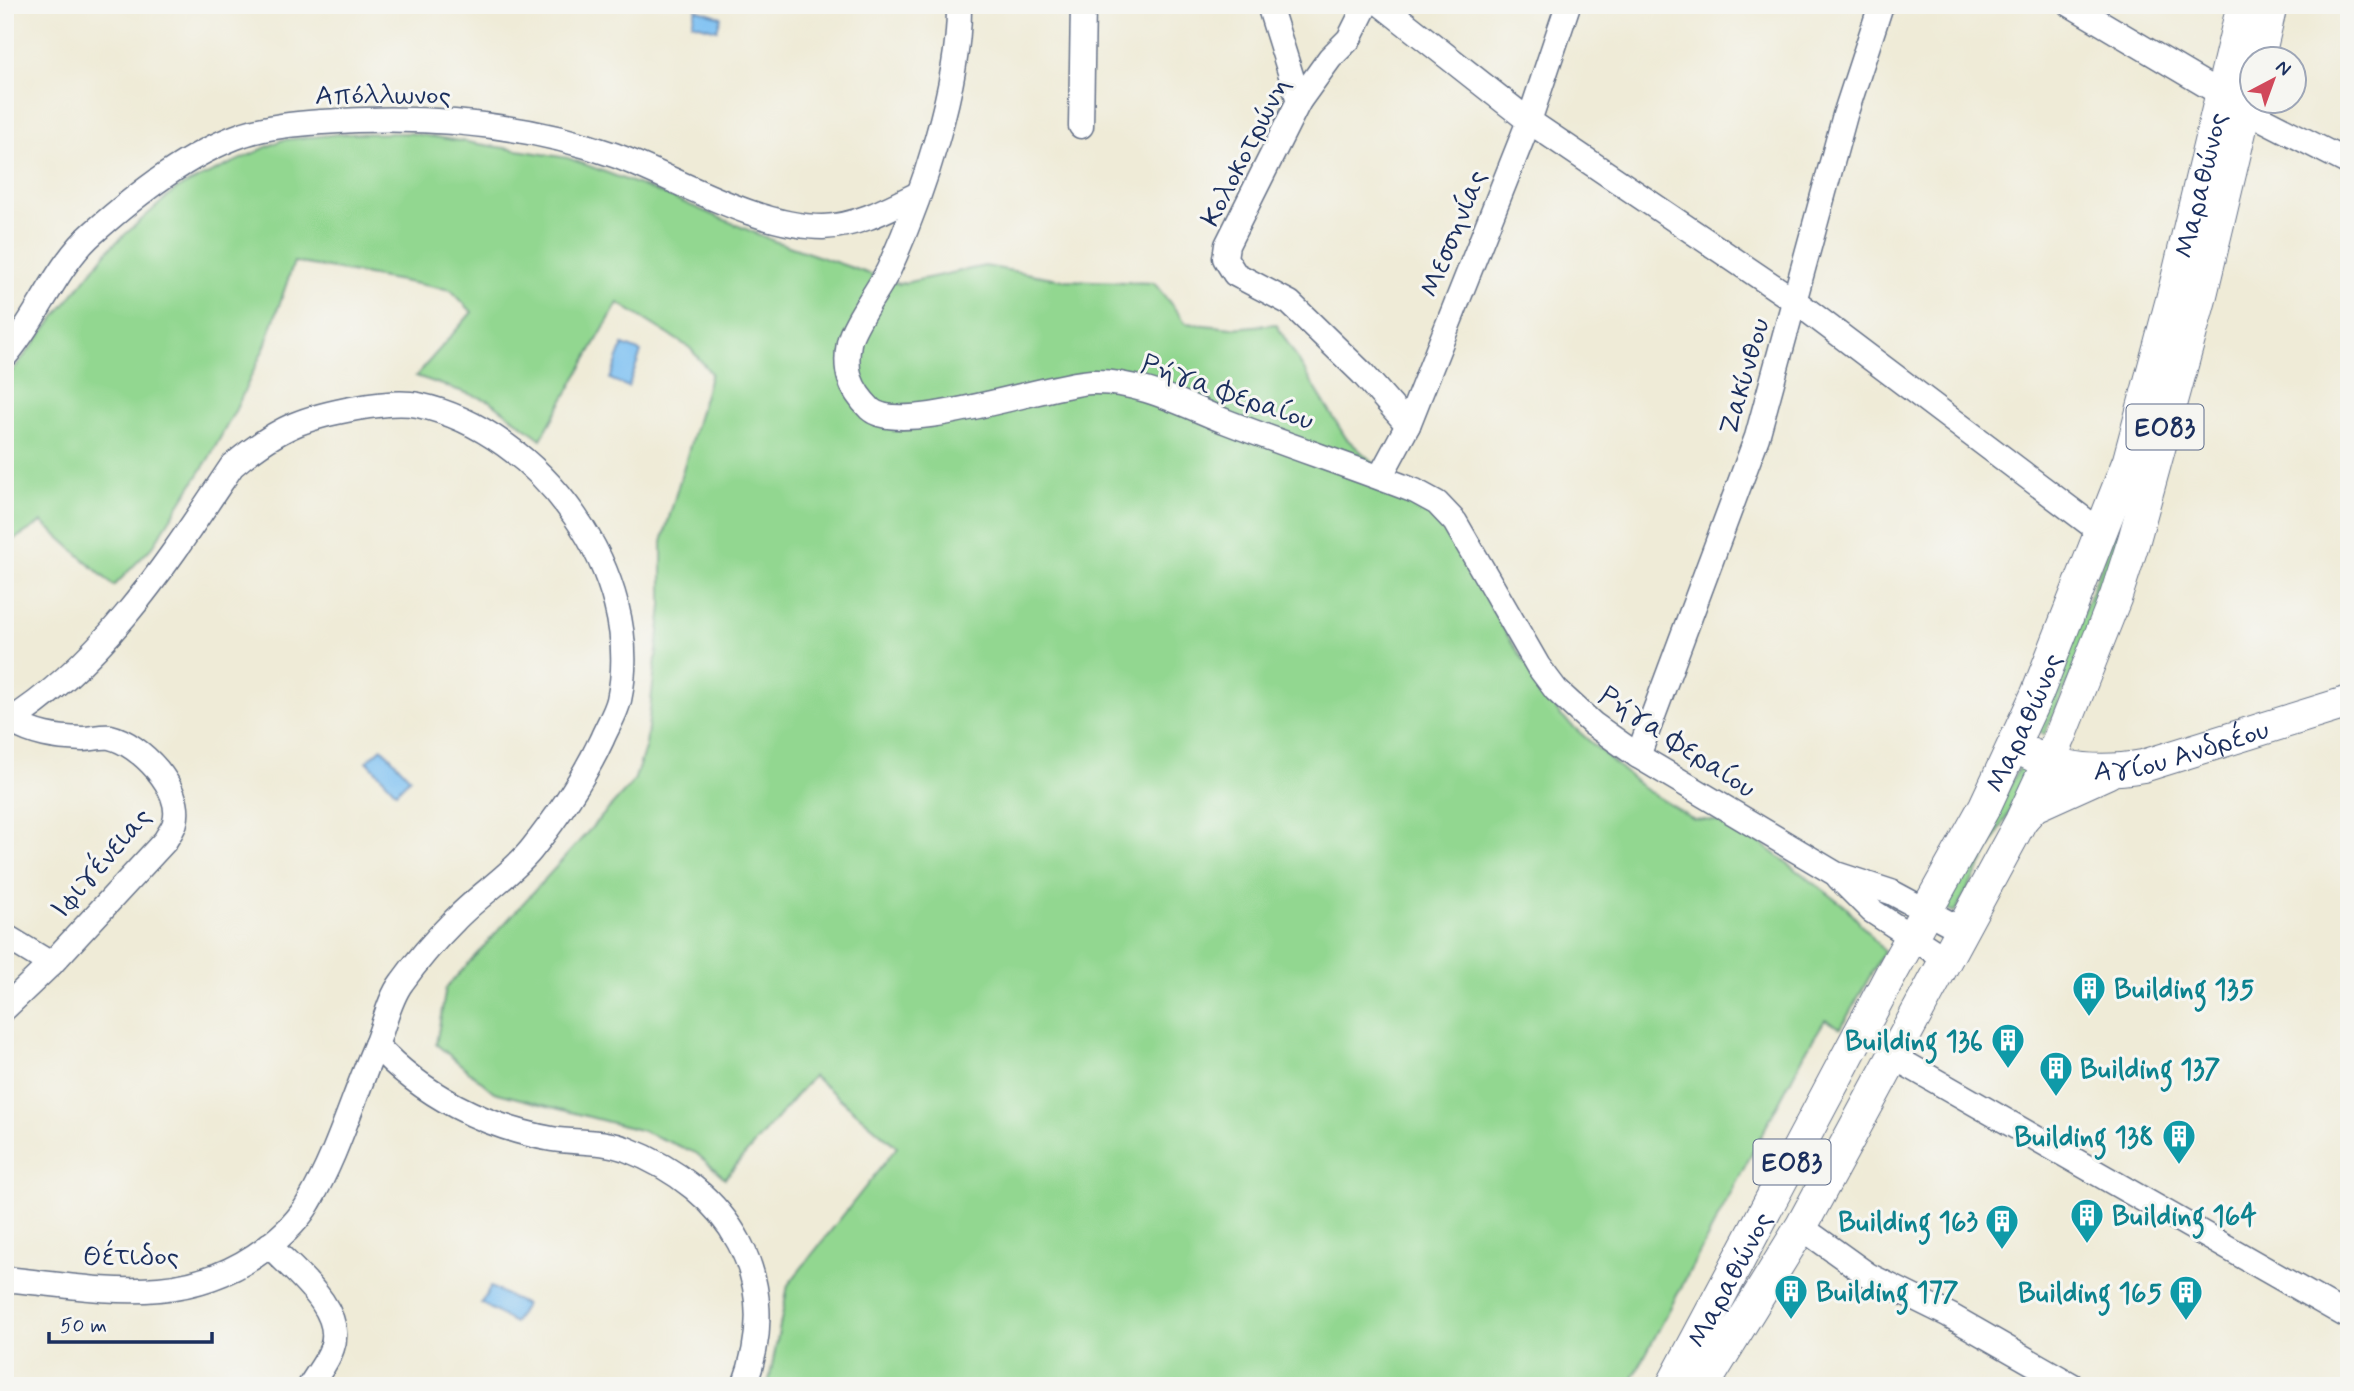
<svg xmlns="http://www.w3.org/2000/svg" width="2354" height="1391" font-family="Mynerve,sans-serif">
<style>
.green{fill:#92d790;stroke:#568377;stroke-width:2}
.water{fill:#7bc0f2;stroke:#4b78a8;stroke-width:2}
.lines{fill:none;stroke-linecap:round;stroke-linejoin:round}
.minor-casing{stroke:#657188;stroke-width:27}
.major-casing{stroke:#657188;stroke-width:34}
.minor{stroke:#fff;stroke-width:24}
.major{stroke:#fff;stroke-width:32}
.labels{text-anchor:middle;stroke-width:6;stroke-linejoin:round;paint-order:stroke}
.shield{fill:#f6f6f2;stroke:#5d6b8a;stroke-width:2}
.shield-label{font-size:26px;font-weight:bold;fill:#1b2f5e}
.street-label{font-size:28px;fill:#1b2f5e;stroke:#f6f6f2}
.culture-label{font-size:28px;font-weight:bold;fill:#0d838f;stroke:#f6f6f2;text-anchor:start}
</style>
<rect width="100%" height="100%" fill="#f6f6f2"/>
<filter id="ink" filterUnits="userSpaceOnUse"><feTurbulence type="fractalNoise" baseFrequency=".0143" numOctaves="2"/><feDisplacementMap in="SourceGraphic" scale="14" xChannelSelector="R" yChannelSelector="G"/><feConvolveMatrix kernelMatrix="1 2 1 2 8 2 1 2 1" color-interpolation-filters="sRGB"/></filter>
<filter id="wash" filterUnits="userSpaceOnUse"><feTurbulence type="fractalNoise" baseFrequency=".00686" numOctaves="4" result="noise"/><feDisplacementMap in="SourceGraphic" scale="28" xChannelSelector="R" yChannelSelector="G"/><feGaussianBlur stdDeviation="1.57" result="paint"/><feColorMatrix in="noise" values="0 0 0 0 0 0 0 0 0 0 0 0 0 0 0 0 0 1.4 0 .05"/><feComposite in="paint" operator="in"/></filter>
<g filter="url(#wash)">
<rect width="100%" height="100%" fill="#efebd7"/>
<!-- green -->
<g class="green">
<polygon points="409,133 568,158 671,197 774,241 899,284 985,266 1064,280 1154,283 1186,323 1232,328 1276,324 1346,438 1449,532 1509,638 1560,715 1643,788 1694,819 1734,823 1846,907 1884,951 1841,1028 1825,1020 1807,1049 1629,1386 768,1386 788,1285 897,1147 813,1076 725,1178 696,1153 643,1131 494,1092 436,1044 446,988 634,781 646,745 662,606 662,542 711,373 690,348 618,303 541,439 490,401 416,376 472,312 451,290 294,262 265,346 236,409 209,458 153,546 114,586 42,522 5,545 5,380 111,247 176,189 282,140 340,134"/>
<polygon points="2115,532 2126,536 2096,621 2044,735 2037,729"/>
<polygon points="2025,765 2030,774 1957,909 1953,912 1945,908 2020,766"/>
</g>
<!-- water -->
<g class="water">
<polygon points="696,9 721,17 717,30 692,23"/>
<polygon points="623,345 641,352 628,387 610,379"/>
<polygon points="382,748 410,778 396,792 367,761"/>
<polygon points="491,1287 525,1305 514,1323 481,1303"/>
</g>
</g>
<g filter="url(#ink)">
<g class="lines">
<defs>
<g id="minor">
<path d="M959 5C960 85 922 196 889 269 880 288 852 325 849 343 844 371 850 389 870 409 900 437 1047 384 1091 382 1139 380 1184 405 1227 422 1289 446 1353 467 1415 491L1437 503 1455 522 1538 666 1556 690 1593 724 1638 756 1836 874 1891 892 1960 929"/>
<polyline points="1269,5 1299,101"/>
<polyline points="1366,5 1349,39 1330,58 1299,101 1227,245 1225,258 1235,274 1290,303 1363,374 1408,425"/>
<polyline points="1382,5 1529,121 1795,301 2102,533"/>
<polyline points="2071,5 2221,94"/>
<polyline points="2245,110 2349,163"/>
<polyline points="1081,126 1083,5"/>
<path d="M5 356C38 318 56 265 94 232 137 194 189 153 244 134 269 126 296 124 322 122 419 115 521 122 614 155 677 178 755 227 823 227 857 226 888 209 918 194"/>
<polyline points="1380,477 1408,425 1529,121 1568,5"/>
<path d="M5 724C104 663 169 560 232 466 251 450 271 435 294 425 322 413 389 399 418 405 540 431 646 575 619 700 616 713 607 727 602 739 584 778 558 816 531 850 509 877 477 896 453 922 435 940 417 961 402 982 389 999 384 1026 376 1045 422 1095 485 1127 552 1139 577 1143 601 1140 626 1149 729 1189 785 1278 744 1386"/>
<polyline points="1638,756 1757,437 1845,115 1881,5"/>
<polyline points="1839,878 1872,911 1944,958"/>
<polyline points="5,936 51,964"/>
<path d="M5 1008 51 964 165 841C168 835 174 828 175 822 184 789 140 744 110 737 101 736 91 739 83 739 54 738 35 735 10 721"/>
<polyline points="1892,1056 2349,1317"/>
<polyline points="1801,1227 1868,1275 1949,1315 2073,1386"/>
<path d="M269 1245C292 1270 346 1309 332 1348 328 1361 317 1374 310 1386"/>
<path d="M5 1279C99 1288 185 1310 266 1248 282 1236 299 1220 309 1202 338 1153 353 1097 376 1045"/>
</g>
<g id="major">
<polyline points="2258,60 2271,5"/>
<path id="s1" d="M2030 754C2066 771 2105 773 2143 766L2349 702"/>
<polyline points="2024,817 2034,806 2107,773"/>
<path id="s2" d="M1672 1386 1891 974 1985 806 2037 694 2129 460 2174 292 2243 5"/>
<polyline points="1703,1386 1801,1227 2021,821 2060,737 2116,596 2134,540 2200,299 2252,81"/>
</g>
</defs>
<!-- minor casing -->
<use href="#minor" class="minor-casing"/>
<!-- major casing -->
<use href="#major" class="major-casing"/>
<!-- minor -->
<use href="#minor" class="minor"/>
<!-- major -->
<use href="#major" class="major"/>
</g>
</g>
<!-- icons -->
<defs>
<symbol id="building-pin" viewBox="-11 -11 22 30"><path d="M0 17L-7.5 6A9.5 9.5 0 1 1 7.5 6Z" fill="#0f9aa8" stroke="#f6f6f2"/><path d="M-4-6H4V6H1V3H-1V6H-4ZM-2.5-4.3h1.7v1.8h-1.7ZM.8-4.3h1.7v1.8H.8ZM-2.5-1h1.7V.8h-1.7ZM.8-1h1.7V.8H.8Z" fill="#fff"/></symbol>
</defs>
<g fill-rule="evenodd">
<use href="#building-pin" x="2070" y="969" width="38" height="52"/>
<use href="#building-pin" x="1989" y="1021" width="38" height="52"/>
<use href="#building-pin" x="2037" y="1049" width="38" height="52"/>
<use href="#building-pin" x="2160" y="1117" width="38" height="52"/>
<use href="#building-pin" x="2068" y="1196" width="38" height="52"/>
<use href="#building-pin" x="1983" y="1202" width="38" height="52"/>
<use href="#building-pin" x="1772" y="1272" width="38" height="52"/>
<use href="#building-pin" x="2167" y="1273" width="38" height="52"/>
</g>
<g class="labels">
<!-- shield labels -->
<g class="shield">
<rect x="2126.5" y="404.5" width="77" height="45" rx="5"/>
<rect x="1753.5" y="1139.5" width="77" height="45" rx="5"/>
</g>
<g class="shield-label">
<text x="2165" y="436">ΕΟ83</text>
<text x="1792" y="1171">ΕΟ83</text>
</g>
<!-- street labels -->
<g class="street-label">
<text x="383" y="104">Απόλλωνος</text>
<text transform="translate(1244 151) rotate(-63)" y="10">Κολοκοτρώνη</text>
<text dy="10" stroke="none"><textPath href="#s2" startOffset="1318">Μαραθώνος</textPath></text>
<text transform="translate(1452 233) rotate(-68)" y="10">Μεσσηνίας</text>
<text transform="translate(1743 376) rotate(-74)" y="10">Ζακύνθου</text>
<text transform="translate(1228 391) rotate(19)" y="10">Ρήγα Φεραίου</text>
<text dy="10" stroke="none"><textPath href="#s2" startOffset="751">Μαραθώνος</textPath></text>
<text transform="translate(1678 741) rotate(33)" y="10">Ρήγα Φεραίου</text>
<text dy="10" stroke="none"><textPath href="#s1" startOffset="156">Αγίου Ανδρέου</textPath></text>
<text transform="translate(100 862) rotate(-49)" y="10">Ιφιγένειας</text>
<text x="131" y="1265">Θέτιδος</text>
<text dy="10" stroke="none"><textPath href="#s2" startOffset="121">Μαραθώνος</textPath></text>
</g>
<!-- culture labels -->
<g class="culture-label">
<text x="2114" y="998">Building 135</text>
<text x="1983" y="1050" text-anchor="end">Building 136</text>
<text x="2080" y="1078">Building 137</text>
<text x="2154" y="1146" text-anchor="end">Building 138</text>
<text x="2112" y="1225">Building 164</text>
<text x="1978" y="1231" text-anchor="end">Building 163</text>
<text x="1816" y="1301">Building 177</text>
<text x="2162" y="1302" text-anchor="end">Building 165</text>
</g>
</g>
<!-- margin -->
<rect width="2354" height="1391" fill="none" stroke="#f6f6f2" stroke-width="28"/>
<!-- north arrow -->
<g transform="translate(2273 80) rotate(41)"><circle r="33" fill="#f6f6f2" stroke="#9ea6b7" stroke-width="2"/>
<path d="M0-5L12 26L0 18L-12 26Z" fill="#d1495b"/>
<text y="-10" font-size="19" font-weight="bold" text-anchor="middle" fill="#1b2f5e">N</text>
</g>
<!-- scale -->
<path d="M49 1332v10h163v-10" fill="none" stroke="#1b2f5e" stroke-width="3.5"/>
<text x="60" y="1332" font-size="21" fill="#1b2f5e" stroke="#f6f6f2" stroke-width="5" paint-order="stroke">50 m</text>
</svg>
